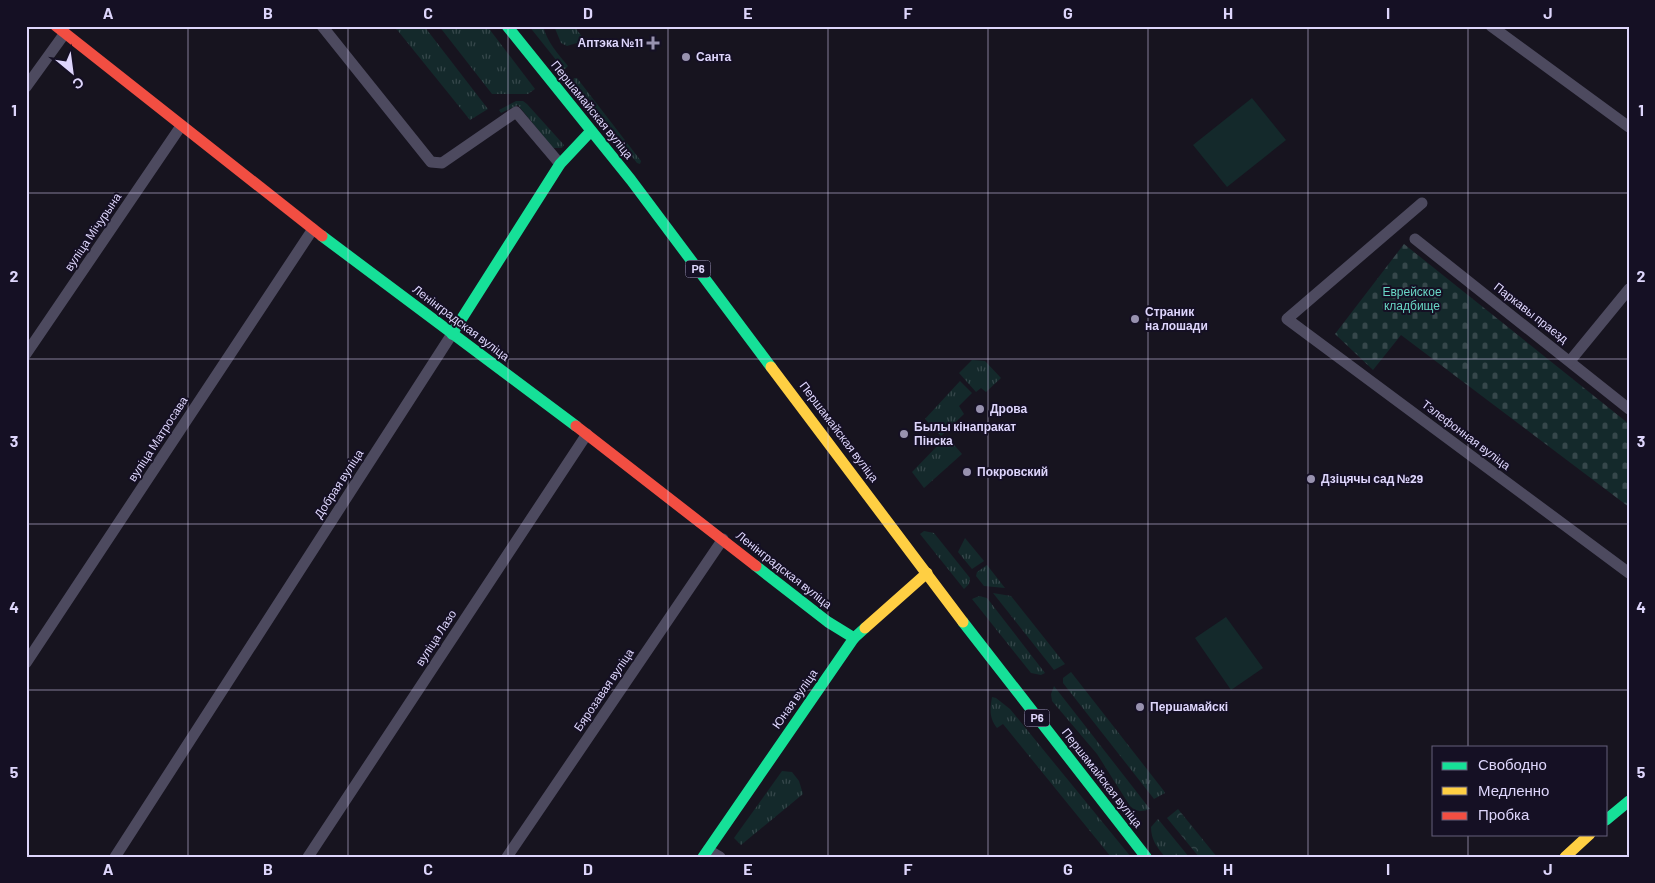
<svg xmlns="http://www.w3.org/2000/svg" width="1655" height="883" font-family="Barlow,sans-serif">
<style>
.grass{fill:url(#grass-tufts)}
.forest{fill:url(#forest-crowns)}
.cemetery{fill:url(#cemetery-stones)}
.park{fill:#14292b}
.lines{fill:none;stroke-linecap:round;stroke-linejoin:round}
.street{stroke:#4d4a5f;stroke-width:11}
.fast{stroke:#16e098;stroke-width:11}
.slow{stroke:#ffcf43;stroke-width:11}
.jam{stroke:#f24e42;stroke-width:11}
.grid{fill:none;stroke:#ded6fc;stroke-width:1;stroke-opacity:0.55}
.poi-dot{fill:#9892af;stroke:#151024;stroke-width:2}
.labels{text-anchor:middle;stroke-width:4;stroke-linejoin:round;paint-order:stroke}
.shield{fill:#151024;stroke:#a29bbb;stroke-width:1}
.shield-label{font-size:11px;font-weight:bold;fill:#ded6fc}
.poi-label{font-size:12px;font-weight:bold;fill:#ded6fc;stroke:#151024;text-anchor:start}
.street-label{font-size:12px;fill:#ded6fc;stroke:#151024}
.park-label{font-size:12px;fill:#68d6c5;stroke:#151024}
.neatline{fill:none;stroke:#ded6fc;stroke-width:2}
.grid-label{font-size:16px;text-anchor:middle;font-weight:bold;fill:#ded6fc}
</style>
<defs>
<pattern id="grass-tufts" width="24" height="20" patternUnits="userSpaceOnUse" patternTransform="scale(1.25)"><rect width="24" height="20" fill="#14292b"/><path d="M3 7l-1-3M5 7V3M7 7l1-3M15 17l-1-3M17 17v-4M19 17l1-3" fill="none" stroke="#36474b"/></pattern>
<pattern id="forest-crowns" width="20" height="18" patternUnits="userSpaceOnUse" patternTransform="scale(1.25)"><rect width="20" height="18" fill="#14292b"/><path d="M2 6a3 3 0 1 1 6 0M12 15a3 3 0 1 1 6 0" fill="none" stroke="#36474b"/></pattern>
<pattern id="cemetery-stones" width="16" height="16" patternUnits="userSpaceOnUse" patternTransform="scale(1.25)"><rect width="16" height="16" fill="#14292b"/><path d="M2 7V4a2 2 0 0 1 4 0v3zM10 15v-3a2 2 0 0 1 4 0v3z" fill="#36474b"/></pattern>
</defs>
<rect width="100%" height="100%" fill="#17141f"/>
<!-- grass -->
<g class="grass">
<polygon points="394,26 424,26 488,109 470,120"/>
<polygon points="439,26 487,26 535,89 528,94 492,94"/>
<path d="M529 26H543C547 42 558 54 568 66L564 70Z"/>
<polygon points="554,26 574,26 583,38 580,42 567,46 561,43"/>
<polygon points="574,78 577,78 641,161 640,164 637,163 573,81"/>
<polygon points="516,101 523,101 527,104 564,145 562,148 553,148 518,105 501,113 499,110"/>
<polygon points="972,360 985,361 1001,378 986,392 981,388 976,392 959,373"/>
<polygon points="960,381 972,393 959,406 964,414 941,436 925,419"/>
<polygon points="945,438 950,440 962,454 924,488 912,472"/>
<polygon points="924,531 934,533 970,578 969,584 964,589 920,534"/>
<polygon points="965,538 984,561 972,569 958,552"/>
<polygon points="987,565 1005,588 984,586 976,576 977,572"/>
<polygon points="993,593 1011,596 1065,664 1054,670"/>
<polygon points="979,596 987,598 1045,673 1041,675 1031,673 972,599"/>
<polygon points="1071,672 1164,791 1165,793 1154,799 1063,683 1063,678"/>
<path d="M1054 686 1150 809C1142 812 1136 812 1130 806L1097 754 1052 701 1051 694Z"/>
<path d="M992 697 996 698 1010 709 1131 857H1111L1003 724 997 728C989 718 990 709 992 697Z"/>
<polygon points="782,771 792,772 799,781 803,794 741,845 734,838"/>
<path d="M1158 819 1189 857H1165C1157 847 1151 840 1151 827Z"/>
</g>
<!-- forest -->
<polygon class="forest" points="1178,809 1217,857 1199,857 1167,818"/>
<!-- cemetery -->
<polygon class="cemetery" points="1404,244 1629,424 1629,507 1401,335 1373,370 1335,334"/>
<!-- park -->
<g class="park">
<polygon points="1252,98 1286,140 1227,187 1193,145"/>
<polygon points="1226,617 1263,668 1231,690 1195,638"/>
</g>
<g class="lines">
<!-- street -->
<g class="street">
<polyline points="322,26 431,162 442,163 516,112 560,164"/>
<polyline points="1491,26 1629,127"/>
<polyline points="26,87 65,33"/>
<polyline points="1422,203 1287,319 1629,573"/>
<polyline points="1415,239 1629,409"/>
<polyline points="26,354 181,126"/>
<polyline points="1570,361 1629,289"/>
<polyline points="26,663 313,229"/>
<polyline points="708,850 720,857"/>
<polyline points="115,857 452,334"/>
<polyline points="308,857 587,434"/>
<polyline points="507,857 723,539"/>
</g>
<!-- fast -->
<g class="fast">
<polyline points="507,26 631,180 771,367"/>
<polyline points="322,236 576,426"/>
<polyline points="452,334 560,164 591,131"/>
<polyline points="756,566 828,622 854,638"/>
<polyline points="963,622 1146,857"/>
<polyline points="1606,820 1629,801"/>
<polyline points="703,857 854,638 865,628"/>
</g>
<!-- slow -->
<g class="slow">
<polyline points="771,367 963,622"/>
<polyline points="865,628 927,573"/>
<polyline points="1565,857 1590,834"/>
</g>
<!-- jam -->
<g class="jam">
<polyline points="56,26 322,236"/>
<polyline points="576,426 756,566"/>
</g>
</g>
<!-- grid -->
<path class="grid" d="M188 26V857M348 26V857M508 26V857M668 26V857M828 26V857M988 26V857M1148 26V857M1308 26V857M1468 26V747M26 193H1629M26 359H1629M26 524H1629M26 690H1629M1468 834V857"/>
<!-- markers -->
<g class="poi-dot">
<path d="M650.5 35.5h5v5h5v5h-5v5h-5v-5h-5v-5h5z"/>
<circle cx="686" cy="57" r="5"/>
<circle cx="1135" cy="319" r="5"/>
<circle cx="980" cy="409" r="5"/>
<circle cx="904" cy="434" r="5"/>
<circle cx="967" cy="472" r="5"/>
<circle cx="1311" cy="479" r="5"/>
<circle cx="1140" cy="707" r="5"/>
</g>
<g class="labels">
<!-- shield labels -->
<g class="shield">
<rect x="685.5" y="260.5" width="25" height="17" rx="4"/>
<rect x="1024.5" y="709.5" width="25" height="17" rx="4"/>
</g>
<g class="shield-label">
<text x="698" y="273">Р6</text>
<text x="1037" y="722">Р6</text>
</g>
<!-- poi labels -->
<g class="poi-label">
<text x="643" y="47" text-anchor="end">Аптэка №11</text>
<text x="696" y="61">Санта</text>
<text x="1145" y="316">Страник<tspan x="1145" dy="14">на лошади</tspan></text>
<text x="990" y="413">Дрова</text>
<text x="914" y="431">Былы кінапракат<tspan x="914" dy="14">Пінска</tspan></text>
<text x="977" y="476">Покровский</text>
<text x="1321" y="483">Дзіцячы сад №29</text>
<text x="1150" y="711">Першамайскі</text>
</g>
<!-- street labels -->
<g class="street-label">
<text transform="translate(592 110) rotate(51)" y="4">Першамайская вуліца</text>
<text transform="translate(93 232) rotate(-56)" y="4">вуліца Мічурына</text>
<text transform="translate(1531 313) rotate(38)" y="4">Паркавы праезд</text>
<text transform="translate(461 323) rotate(37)" y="4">Ленінградская вуліца</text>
<text transform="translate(839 432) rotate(53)" y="4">Першамайская вуліца</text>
<text transform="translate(1466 435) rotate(37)" y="4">Тэлефонная вуліца</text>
<text transform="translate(158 439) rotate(-57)" y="4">вуліца Матросава</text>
<text transform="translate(339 484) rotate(-57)" y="4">Добрая вуліца</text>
<text transform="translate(784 570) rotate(38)" y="4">Ленінградская вуліца</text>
<text transform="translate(436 638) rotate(-57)" y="4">вуліца Лазо</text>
<text transform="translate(604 690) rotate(-56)" y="4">Бярозавая вуліца</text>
<text transform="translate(795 699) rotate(-55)" y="4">Юная вуліца</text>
<text transform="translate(1102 778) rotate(52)" y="4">Першамайская вуліца</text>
</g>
<!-- park labels -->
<g class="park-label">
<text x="1412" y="296">Еврейское<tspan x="1412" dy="14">кладбище</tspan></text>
</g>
</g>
<!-- border -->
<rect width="1655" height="883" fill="none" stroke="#151024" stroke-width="55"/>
<!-- legend -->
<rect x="1432" y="746" width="175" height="90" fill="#151024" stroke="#655f7a"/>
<rect x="1442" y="762" width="25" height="8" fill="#16e098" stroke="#655f7a"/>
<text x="1478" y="770" font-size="15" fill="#ded6fc">Свободно</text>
<rect x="1442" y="787" width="25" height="8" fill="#ffcf43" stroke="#655f7a"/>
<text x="1478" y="796" font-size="15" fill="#ded6fc">Медленно</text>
<rect x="1442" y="812" width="25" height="8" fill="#f24e42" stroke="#655f7a"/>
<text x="1478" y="820" font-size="15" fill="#ded6fc">Пробка</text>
<!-- north arrow -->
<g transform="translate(72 72) rotate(151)" stroke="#151024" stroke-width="4" paint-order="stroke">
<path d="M0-4L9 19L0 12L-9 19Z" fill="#ded6fc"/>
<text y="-8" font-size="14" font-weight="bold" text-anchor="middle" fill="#ded6fc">С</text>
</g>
<rect x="28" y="28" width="1600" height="828" class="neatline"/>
<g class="grid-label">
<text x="108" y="19">A</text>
<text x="268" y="19">B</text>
<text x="428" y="19">C</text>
<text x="588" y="19">D</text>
<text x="748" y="19">E</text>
<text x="908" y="19">F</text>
<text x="1068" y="19">G</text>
<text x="1228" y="19">H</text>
<text x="1388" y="19">I</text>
<text x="1548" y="19">J</text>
<text x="14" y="116">1</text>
<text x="1641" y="116">1</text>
<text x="14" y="282">2</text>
<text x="1641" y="282">2</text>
<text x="14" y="447">3</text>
<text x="1641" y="447">3</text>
<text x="14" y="613">4</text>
<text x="1641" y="613">4</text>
<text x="14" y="778">5</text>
<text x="1641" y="778">5</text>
<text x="108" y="875">A</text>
<text x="268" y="875">B</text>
<text x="428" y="875">C</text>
<text x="588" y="875">D</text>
<text x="748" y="875">E</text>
<text x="908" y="875">F</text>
<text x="1068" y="875">G</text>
<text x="1228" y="875">H</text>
<text x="1388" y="875">I</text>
<text x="1548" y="875">J</text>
</g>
</svg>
